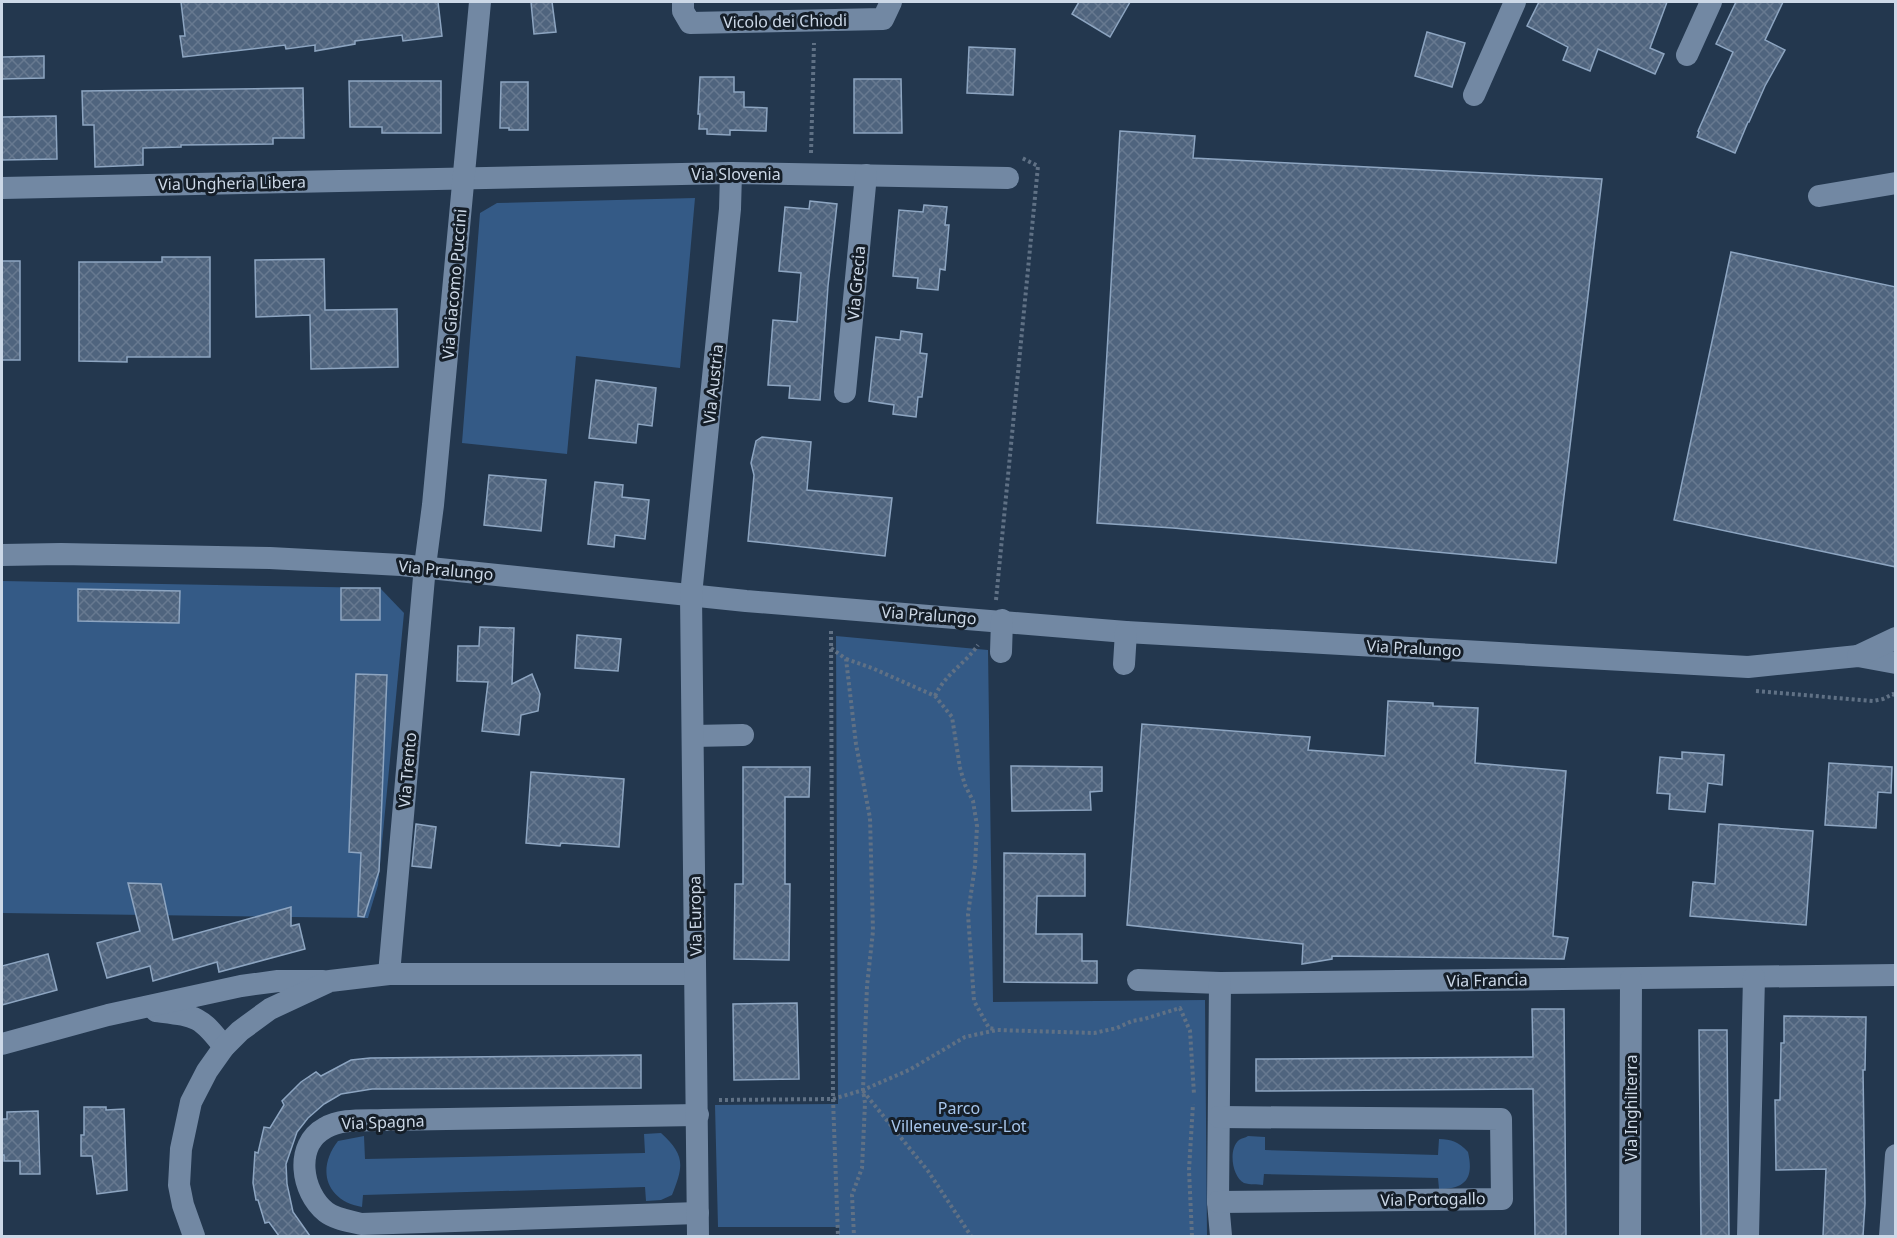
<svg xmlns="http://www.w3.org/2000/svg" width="1897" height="1238" font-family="'Noto Sans',sans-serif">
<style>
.green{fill:#345a86}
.building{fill:url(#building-cross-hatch);stroke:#8da5c1;stroke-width:1.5}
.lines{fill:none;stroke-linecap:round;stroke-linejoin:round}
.path{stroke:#607185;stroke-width:4;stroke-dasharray:3 3;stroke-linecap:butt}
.minor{stroke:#7288a3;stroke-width:22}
.labels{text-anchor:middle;stroke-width:6;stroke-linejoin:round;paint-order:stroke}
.street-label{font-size:16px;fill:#ccd8e7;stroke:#151e28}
.park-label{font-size:16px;fill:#a7c6ec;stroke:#151e28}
</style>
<defs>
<pattern id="building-cross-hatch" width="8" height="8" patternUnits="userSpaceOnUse" patternTransform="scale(1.5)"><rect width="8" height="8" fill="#4f647e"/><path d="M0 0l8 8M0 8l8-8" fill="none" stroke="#677990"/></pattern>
</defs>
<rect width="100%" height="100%" fill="#23374e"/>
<!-- green -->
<g class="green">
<polygon points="695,198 680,368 576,356 567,454 462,443 480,213 497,203"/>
<polygon points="2,581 380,588 404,613 378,885 368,918 2,913"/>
<polygon points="836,636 988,650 993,1002 1205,1000 1207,1236 839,1236 839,1227 718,1227 715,1105 838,1104"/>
<path d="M661 1133C685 1155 684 1165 672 1195L661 1200 646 1201 645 1187 363 1195 362 1207C326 1201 316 1169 338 1141L364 1136 365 1159 645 1153 644 1134Z"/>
<path d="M1248 1136 1265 1137V1150L1438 1155 1439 1139C1451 1139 1459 1142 1468 1152 1474 1178 1466 1189 1439 1189L1438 1178 1264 1174 1263 1185C1257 1184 1250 1185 1244 1183 1232 1177 1228 1149 1239 1140 1242 1138 1245 1138 1248 1136Z"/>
</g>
<!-- building -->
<g class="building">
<polygon points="181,2 438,2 442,36 403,41 402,35 355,41 355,44 315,51 315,45 286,49 285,45 183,57 180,36 185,36"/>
<polygon points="531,2 552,2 556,32 534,34"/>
<polygon points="1079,2 1130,2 1110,37 1072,14"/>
<polygon points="1539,2 1667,2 1650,48 1664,54 1655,74 1598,49 1590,71 1563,60 1568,47 1527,26"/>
<polygon points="1736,2 1783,2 1765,40 1785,50 1765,86 1749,122 1748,122 1735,153 1697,137 1699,132 1698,131 1733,52 1716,44"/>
<polygon points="1427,32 1465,43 1452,87 1415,76"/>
<polygon points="969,47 1015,49 1013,95 967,93"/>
<polygon points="44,56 44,78 2,79 2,57"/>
<polygon points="700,77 734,77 734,92 744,92 744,107 767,108 766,131 730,130 730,135 707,134 707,129 699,129 700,114 698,114"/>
<polygon points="854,79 901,79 902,133 854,133"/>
<polygon points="349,81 441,81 441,133 382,133 382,127 350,127"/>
<polygon points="501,82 528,82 528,130 509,130 509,128 500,128"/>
<polygon points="303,88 304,138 273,138 273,144 181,145 181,147 143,148 143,165 95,167 94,125 83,125 82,91"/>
<polygon points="56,116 57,159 2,160 2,117"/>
<polygon points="1120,131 1195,136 1193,158 1602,179 1556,563 1173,528 1097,523"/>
<polygon points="810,201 837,204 828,286 820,400 789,398 790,386 768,385 773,320 797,322 801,273 779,271 785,207 809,209"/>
<polygon points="924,205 947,207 945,225 949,225 945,270 940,269 938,290 917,288 918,278 893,276 899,210 923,212"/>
<polygon points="1731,252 1896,287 1896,567 1674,520"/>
<polygon points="162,257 210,257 210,357 127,357 127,362 79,361 79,262 162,262"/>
<polygon points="324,259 325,310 397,309 398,367 311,369 310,315 256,317 255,260"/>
<rect x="2" y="261" width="18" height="99"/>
<polygon points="901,331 922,334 920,353 927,354 922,397 918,397 916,417 893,414 894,405 869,401 876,337 900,340"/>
<polygon points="596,380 656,388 652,426 638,424 636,443 589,438"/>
<polygon points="762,437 811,442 807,490 892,498 885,556 748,541 754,475 751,463 756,441"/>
<polygon points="489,475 546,480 541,531 484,525"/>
<polygon points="595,482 623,485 622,497 649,500 645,539 615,535 614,547 588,544"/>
<rect x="341" y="588" width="39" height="32"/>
<polygon points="78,589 180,591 179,623 78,621"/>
<polygon points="480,627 514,628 512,684 532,674 540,694 538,711 521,715 519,735 482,731 488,682 457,681 458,646 479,646"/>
<polygon points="577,635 621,639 618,671 575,668"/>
<polygon points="356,674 387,675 379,871 364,917 358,916 361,853 349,852"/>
<polygon points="1388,701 1433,703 1433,706 1478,708 1475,763 1566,771 1553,936 1568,938 1564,959 1332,956 1332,959 1302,964 1303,944 1127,925 1142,724 1310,737 1308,750 1385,756"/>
<polygon points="1682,752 1724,755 1722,785 1708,783 1705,812 1669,809 1670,794 1657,793 1660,757 1682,759"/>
<polygon points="1829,763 1892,767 1891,793 1878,792 1876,828 1825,825"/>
<polygon points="1011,766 1102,767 1102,791 1090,792 1091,810 1012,811"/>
<polygon points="743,767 810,767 809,797 785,797 785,884 790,884 789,960 734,959 735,884 743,884"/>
<polygon points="531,772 624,779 619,847 561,843 560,846 526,843"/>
<polygon points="416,824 436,827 431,868 412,866"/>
<polygon points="1719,824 1813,831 1806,925 1690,916 1693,882 1715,884"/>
<polygon points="1004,853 1085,854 1085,896 1037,896 1036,934 1082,934 1082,961 1097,961 1097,983 1004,982"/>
<polygon points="128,883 161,884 173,940 291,907 291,926 299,924 305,949 219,972 217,962 153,981 150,966 107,978 97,943 140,931"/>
<polygon points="48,954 57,990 2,1005 2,966"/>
<polygon points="797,1003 799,1079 734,1080 733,1004"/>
<polygon points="1532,1009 1564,1009 1566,1236 1535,1236 1533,1089 1256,1091 1256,1059 1533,1057"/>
<polygon points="1784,1016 1866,1017 1865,1070 1863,1070 1865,1203 1863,1236 1823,1236 1826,1169 1776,1170 1775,1100 1780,1100 1781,1043 1784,1043"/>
<polygon points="1699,1030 1727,1030 1729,1236 1701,1236"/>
<polygon points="641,1055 641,1088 372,1089 341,1094 324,1104 308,1118 297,1132 286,1164 287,1184 293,1212 310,1236 279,1236 269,1222 265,1223 258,1200 256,1200 253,1183 255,1152 258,1153 264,1127 270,1128 284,1105 282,1101 301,1082 316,1072 321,1076 351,1060 370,1058"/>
<polygon points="84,1107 106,1107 106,1110 124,1109 127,1190 97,1194 92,1156 81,1156 81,1135 84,1135"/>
<polygon points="38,1111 40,1174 20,1174 20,1161 4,1161 4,1155 2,1155 2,1119 7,1119 7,1112"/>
</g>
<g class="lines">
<!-- path -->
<g class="path">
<polyline points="811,153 814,43"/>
<polyline points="996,600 1038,166 1022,158"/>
<polyline points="831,631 833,1099 838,1236"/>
<polyline points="831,648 846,659 856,744 870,818 873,931 867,986 863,1090 865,1103 862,1168 852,1195 854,1236"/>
<polyline points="846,659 872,668 935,696 952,717 960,768 965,785 973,801 977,826 975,866 968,914 974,1001 989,1028 995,1029"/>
<polyline points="1756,691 1873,701 1883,699 1893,694 1896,697"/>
<path d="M935 696C945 674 965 664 978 645"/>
<polyline points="863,1091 928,1171 971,1236"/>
<polyline points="719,1100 833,1099 863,1090 909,1070 965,1037 997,1030 1094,1033 1117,1028 1132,1021 1144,1019 1180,1008 1190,1031 1194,1094"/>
<polyline points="1192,1236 1189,1170 1193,1104"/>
</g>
<!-- minor -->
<g class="minor">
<polyline points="683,2 683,11 690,23 883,19 891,2"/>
<polyline points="1687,55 1711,2"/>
<polyline points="1474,95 1515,2"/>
<polyline points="2,188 731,173 1008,178"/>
<polyline points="1819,196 1896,183"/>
<polyline points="845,392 866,175"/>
<polyline points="2,555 61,554 270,558 401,565 746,601 1126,632 1748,667 1858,656 1896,663"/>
<polyline points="1001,652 1002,620"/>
<polyline points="1858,656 1896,638"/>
<polyline points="1124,664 1126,632"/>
<polyline points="693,736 743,735"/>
<polyline points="389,974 425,566 433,505 480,2"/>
<polyline points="1138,980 1220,983 1896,975"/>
<polyline points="1220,983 1218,1202 1221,1236"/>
<path d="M156 1011C195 1016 200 1015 224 1047"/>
<polyline points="2,1044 108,1015 241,986 278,981 323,981"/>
<polyline points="1218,1202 1502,1199 1501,1119 1219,1117"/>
<path d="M698 1213 361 1224C350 1221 335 1219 326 1212 301 1192 294 1145 325 1128 342 1118 365 1121 384 1120L698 1115"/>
<polyline points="194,1236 183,1205 179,1185 181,1149 191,1102 207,1071 224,1047 240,1031 270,1009 330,981 389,974 695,974"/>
<polyline points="698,1236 691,595 730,209 731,173"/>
<polyline points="1630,1236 1631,979"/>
<polyline points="1748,1236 1754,977"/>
<polyline points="1890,1236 1896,1155"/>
</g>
</g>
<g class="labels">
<!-- street labels -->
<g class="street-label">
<text transform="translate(785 21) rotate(-1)" y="6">Vicolo dei Chiodi</text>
<text x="736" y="180">Via Slovenia</text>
<text transform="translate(232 183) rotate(-1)" y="6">Via Ungheria Libera</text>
<text transform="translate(856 283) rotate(-85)" y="6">Via Grecia</text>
<text transform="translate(454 284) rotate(-85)" y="6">Via Giacomo Puccini</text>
<text transform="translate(713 384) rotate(-84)" y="6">Via Austria</text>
<text transform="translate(446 570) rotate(5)" y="6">Via Pralungo</text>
<text transform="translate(929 615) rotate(4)" y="6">Via Pralungo</text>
<text transform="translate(1414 648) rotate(3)" y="6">Via Pralungo</text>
<text transform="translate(407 770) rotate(-85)" y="6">Via Trento</text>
<text transform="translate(695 916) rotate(-91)" y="6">Via Europa</text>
<text transform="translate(1487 980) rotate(-1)" y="6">Via Francia</text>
<text transform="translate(1631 1108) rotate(-90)" y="6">Via Inghilterra</text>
<text transform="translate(383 1122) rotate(-2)" y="6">Via Spagna</text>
<text transform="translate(1433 1199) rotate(-1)" y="6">Via Portogallo</text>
</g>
<!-- park labels -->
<g class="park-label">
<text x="959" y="1114">Parco<tspan x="959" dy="18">Villeneuve-sur-Lot</tspan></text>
</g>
</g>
<!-- border -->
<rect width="1897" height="1238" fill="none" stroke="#ccd8e7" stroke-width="6"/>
</svg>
